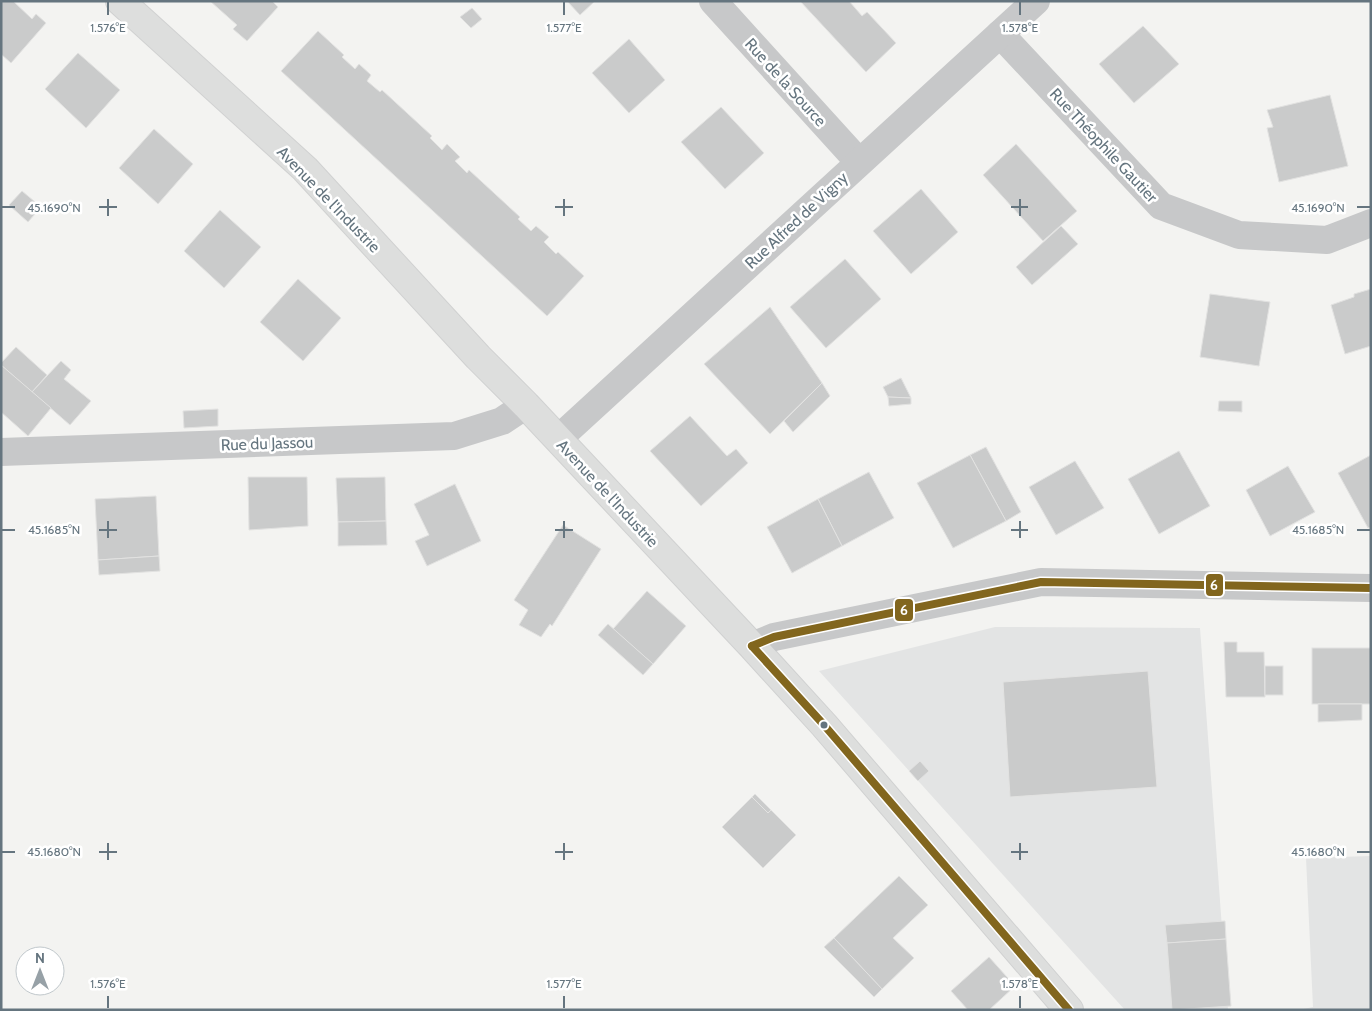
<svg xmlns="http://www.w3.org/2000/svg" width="1372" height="1011" font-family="Cabin,sans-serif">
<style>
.built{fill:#e3e4e4}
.building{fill:#cacbcb;stroke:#e2e2e1}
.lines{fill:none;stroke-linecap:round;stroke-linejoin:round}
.major-casing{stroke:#d0d1d1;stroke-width:30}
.minor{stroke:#c7c8c9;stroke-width:28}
.major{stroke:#dddedd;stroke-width:28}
.bus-1-casing{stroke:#fff;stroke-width:11}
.bus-1{stroke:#82661e;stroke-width:8}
.ticks{fill:none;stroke:#65757f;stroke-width:2}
.bus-dot{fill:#65757f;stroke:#fff;stroke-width:2}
.labels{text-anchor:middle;stroke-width:5;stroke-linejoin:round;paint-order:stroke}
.street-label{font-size:16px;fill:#65757f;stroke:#fff}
.ticks-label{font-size:12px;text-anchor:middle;fill:#65757f;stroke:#fff;stroke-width:5;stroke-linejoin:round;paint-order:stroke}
.line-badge{stroke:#fff;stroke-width:2}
.badge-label{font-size:14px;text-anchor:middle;font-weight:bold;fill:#fff}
</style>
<rect width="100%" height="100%" fill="#f3f3f1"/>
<!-- built -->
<g class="built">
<polygon points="995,627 1200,628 1228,1010 1125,1010 819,671"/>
<polygon points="1371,856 1371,1010 1299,1010 1313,1007 1306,858"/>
</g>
<!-- building -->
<g class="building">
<polygon points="1,1 13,1 32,19 36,14 46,23 11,63 1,54"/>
<polygon points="210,1 272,1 278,7 247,41 233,29 237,25"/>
<polygon points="567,1 595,1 580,15"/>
<polygon points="800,1 849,1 862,16 867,12 896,43 866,72"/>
<polygon points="472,8 482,19 471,28 460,17"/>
<polygon points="1143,26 1179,64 1134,103 1099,64"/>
<polygon points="318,31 344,55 342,57 355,69 359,64 371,75 367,81 380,92 382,90 432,136 430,138 442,150 447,144 460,157 455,161 467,173 469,170 520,217 518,219 531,231 536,226 549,237 544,242 556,254 558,252 584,276 547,316 281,71"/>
<polygon points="629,39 665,80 629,113 592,73"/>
<polygon points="78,53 120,90 86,128 45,89"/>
<polygon points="1330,95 1348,166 1279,182 1267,128 1273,127 1267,110"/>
<polygon points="721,107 764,153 725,189 681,142"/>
<polygon points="154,129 193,164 158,204 119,168"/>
<polygon points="1016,144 1077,211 1043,241 983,175"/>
<polygon points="921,189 958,232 911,274 873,231"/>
<polygon points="22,191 41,207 28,222 9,205"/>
<polygon points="220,210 261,247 224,288 184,251"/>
<polygon points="1061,226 1078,244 1032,285 1016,267"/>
<polygon points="845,259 881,299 826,348 790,307"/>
<polygon points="298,279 341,318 303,361 260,322"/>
<polygon points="1371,289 1371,346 1345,354 1331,305 1354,297 1354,294"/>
<polygon points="1210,294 1270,302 1259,366 1200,357"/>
<polygon points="770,307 822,383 770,434 704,364"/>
<polygon points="16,347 47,375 32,392 1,365 1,363"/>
<polygon points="61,361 71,370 64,379 91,401 70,425 32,392"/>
<polygon points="1,365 51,408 28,436 1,412"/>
<polygon points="901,378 911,398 888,397 883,387"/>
<polygon points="822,383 830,396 793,432 784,421"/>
<polygon points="888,397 911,398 911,404 889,406"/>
<polygon points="1219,401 1242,401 1242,412 1218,411"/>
<polygon points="218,409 218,426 184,428 183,411"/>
<polygon points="690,416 727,456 736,449 748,463 701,506 650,451"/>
<polygon points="986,447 1021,512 1006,521 970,455"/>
<polygon points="1179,451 1210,506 1159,534 1128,479"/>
<polygon points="970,455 1006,521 953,548 917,483"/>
<polygon points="1371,455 1371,527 1368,528 1338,473"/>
<polygon points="1075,461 1104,508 1056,535 1029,487"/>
<polygon points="1288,466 1315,512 1270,536 1246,490"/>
<polygon points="869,472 894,518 842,546 818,499"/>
<polygon points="248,477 307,477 308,526 249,530"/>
<polygon points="385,477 386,521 338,522 336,478"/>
<polygon points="455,484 481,541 427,566 415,541 429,535 414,504"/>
<polygon points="156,496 159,556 98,560 95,499"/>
<polygon points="818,499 842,546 792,573 767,527"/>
<polygon points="386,521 387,545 338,546 338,522"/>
<polygon points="563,525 601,549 552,626 550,624 541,637 519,625 528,610 514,600"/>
<polygon points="159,556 160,571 99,575 98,560"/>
<polygon points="647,591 686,626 653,664 613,629"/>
<polygon points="608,624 653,664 643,675 598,635"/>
<polygon points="1224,642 1237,642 1237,652 1264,652 1265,697 1226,697"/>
<rect x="1312" y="648" width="59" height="56"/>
<rect x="1265" y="666" width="18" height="29"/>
<polygon points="1148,671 1157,787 1010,797 1003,682"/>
<polygon points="1318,704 1362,704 1362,720 1318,722"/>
<polygon points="920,761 929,771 918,781 909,771"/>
<polygon points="755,794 771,810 768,813 752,797"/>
<polygon points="752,797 768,813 771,810 796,835 763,868 722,827"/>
<polygon points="899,876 928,905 893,938 914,958 882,989 834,938"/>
<polygon points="1225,921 1226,939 1167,943 1165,925"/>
<polygon points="834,938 882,989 874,997 824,947"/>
<polygon points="1226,939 1231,1006 1172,1010 1167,943"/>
<polygon points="989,957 1015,986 989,1010 968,1010 951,991"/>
</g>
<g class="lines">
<defs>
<polyline id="major" points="120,1 305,169 478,357 526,405 752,646 824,725 1069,1010"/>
</defs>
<!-- major casing -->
<use href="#major" class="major-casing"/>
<!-- minor -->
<g class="minor">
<polyline points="713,1 859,162"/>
<polyline points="1000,34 1161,206 1239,235 1327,240 1371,223"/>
<polyline points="558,439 1036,1"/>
<polyline points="1,452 454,436 502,421 526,405"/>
<polyline points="752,646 774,637 1041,582 1371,588"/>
</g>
<!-- major -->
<use href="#major" class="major"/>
<defs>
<g id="bus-1">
<polyline points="752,646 774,637 1041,582 1371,588"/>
<polyline points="752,646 824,725 1069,1010"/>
</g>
</defs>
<!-- bus-1 casing -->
<use href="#bus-1" class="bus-1-casing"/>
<!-- bus-1 -->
<use href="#bus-1" class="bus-1"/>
</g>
<!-- ticks -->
<path class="ticks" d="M108 2V15M564 2V15M1020 2V15M108 199V216M564 199V216M1020 199V216M2 207H15M99 207H117M555 207H573M1011 207H1028M1357 207H1370M108 521V538M564 521V538M1020 521V538M2 530H15M99 530H117M555 530H573M1011 530H1028M1357 530H1370M108 843V860M564 843V860M1020 843V860M2 852H15M99 852H117M555 852H573M1011 852H1028M1357 852H1370M108 996V1008M564 996V1008M1020 996V1008"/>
<!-- markers -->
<circle class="bus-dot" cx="824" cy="725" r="4.5"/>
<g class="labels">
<!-- street labels -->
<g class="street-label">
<text transform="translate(786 82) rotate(48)" y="6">Rue de la Source</text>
<text transform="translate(1104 145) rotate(47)" y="6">Rue Théophile Gautier</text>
<text transform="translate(329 199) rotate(46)" y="6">Avenue de l'Industrie</text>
<text transform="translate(796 220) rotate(-43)" y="6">Rue Alfred de Vigny</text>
<text transform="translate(267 443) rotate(-2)" y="6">Rue du Jassou</text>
<text transform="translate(608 493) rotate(47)" y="6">Avenue de l'Industrie</text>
</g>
</g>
<g class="ticks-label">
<text x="108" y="32">1.576°E</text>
<text x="564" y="32">1.577°E</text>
<text x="1020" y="32">1.578°E</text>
<text x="54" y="212">45.1690°N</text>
<text x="1318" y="212">45.1690°N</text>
<text x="54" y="534">45.1685°N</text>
<text x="1318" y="534">45.1685°N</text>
<text x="54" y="856">45.1680°N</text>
<text x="1318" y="856">45.1680°N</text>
<text x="108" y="988">1.576°E</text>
<text x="564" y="988">1.577°E</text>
<text x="1020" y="988">1.578°E</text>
</g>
<g class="line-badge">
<rect x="1205" y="573" width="19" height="24" rx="5" fill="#82661e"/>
<rect x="894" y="598" width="20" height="24" rx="5" fill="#82661e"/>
</g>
<g class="badge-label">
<text x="1214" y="590">6</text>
<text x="904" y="615">6</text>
</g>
<!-- border -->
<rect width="1372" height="1011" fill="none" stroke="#65757f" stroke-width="5"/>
<!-- north arrow -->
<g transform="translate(40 971)"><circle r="24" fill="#ffffff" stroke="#c1c8cc"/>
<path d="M0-4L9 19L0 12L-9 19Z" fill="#97a1a7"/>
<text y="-8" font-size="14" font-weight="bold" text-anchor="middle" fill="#65757f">N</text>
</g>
</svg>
